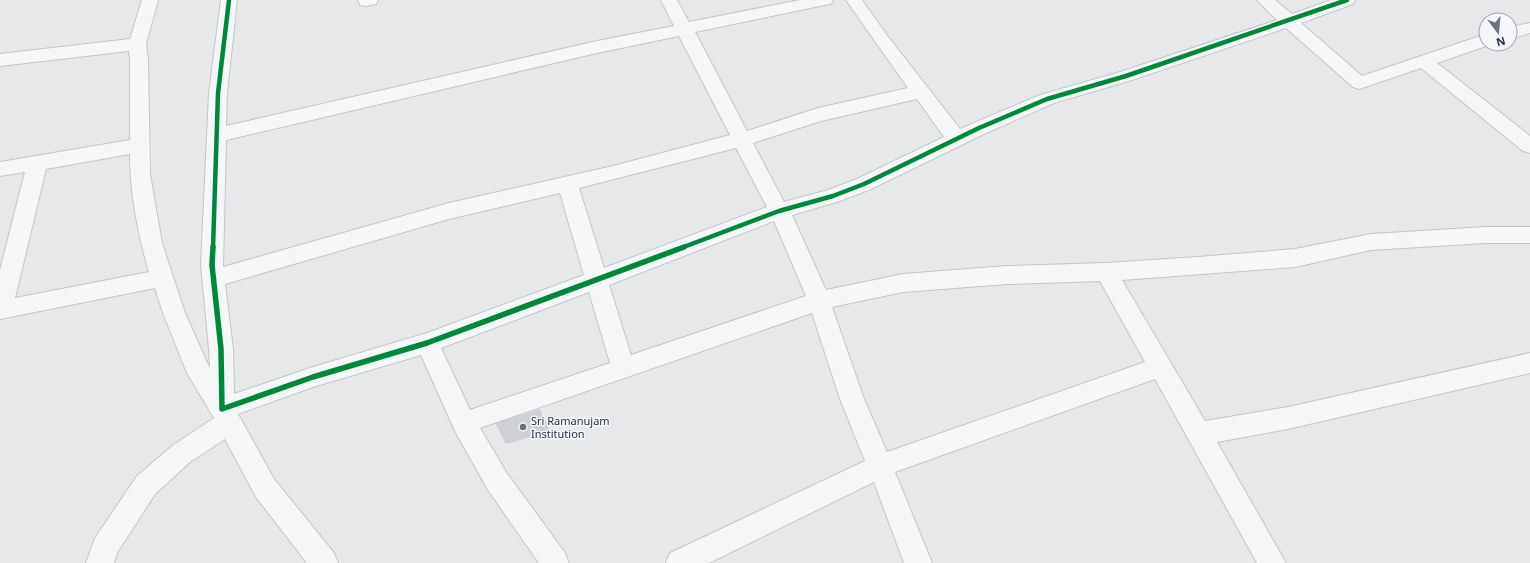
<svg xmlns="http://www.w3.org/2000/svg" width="1530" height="563" font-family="'Noto Sans',sans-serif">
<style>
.building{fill:#ced0d3}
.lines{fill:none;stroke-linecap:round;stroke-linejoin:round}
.minor-casing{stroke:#c4c6c8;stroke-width:2}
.minor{fill:#f5f6f7;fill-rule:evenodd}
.cycleway-far1-casing{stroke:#f4f6f9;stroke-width:6}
.cycleway-casing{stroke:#f4f6f9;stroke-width:8}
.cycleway-far1{stroke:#00873e;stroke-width:4.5}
.cycleway{stroke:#00873e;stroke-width:5.5}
.poi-dot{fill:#6c737f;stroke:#f4f6f9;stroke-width:1.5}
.labels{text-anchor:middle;stroke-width:3;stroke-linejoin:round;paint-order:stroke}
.poi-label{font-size:11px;fill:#2b3445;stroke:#f4f6f9;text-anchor:start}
</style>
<rect width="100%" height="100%" fill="#e6e8ea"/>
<!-- building -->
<polygon class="building" points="540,409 550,431 506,444 495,423"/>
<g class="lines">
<defs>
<g id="minor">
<path d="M142 0H158L146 44 148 60 150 174 162 243 185 313 210 369 209 349 201 265 209 93 221 0H237L227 93 226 126 597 41 674 26 661 0H677L689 22 800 0H833L831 4 825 5 695 32 747 131 818 108 908 88 846 0H862L886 34 960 129 1040 95 1120 72 1277 20 1257 0H1275L1292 14 1331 0H1355L1353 4 1301 23 1362 76 1486 34V44H1492L1437 63 1530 136V153L1523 151 1421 68 1359 89 1353 87 1286 28 1132 80 1054 103 986 133 871 189 840 201 792 215 826 290 903 274 1007 266 1106 263 1198 257 1295 249 1371 234 1486 227H1530V243H1486L1371 250 1295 267 1122 280 1205 421 1288 407 1530 353V373L1288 429 1217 442 1286 563H1257L1155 379 895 472 932 563H904L874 482 709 563H666L670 553 865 461 840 399 812 313 480 428 506 472 565 553 569 563H539L488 490 455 431 421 355 313 387 238 414 274 479 334 553 338 563H307L256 497 225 439 190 462 155 494 117 553 114 563H86L95 538 137 476 172 446 214 418 187 373 163 313 155 288 0 319V270L25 172 0 176V162L130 140V60L129 51 0 66V54L130 39ZM679 36 730 135 613 166 449 203 223 267 226 140 597 53ZM917 99 944 137 857 179 828 190 784 202 753 143 821 121ZM736 148 767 207 604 268 579 188ZM130 154C130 194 138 234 149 272L15 298 46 169ZM560 193 584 275 427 333 313 367 234 394 233 349 225 284 449 219ZM774 221 806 296 631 355 609 285ZM1100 281 1145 362 887 452 864 399 832 307 903 292 1007 284ZM589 292 610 363 470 410 441 348Z"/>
<polygon points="358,0 378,0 376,4 366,6 360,5"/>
<polygon points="1530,23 1530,33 1510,39 1510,27"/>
</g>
</defs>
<!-- minor casing -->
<use href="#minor" class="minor-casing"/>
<!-- minor -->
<use href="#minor" class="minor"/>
<defs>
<g id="cycleway-far1">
<polyline points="213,248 218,93 229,0"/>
<polyline points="681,248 779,211 833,196 864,184 979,128 1047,99 1126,76 1347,0"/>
</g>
<polyline id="cycleway" points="213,247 212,265 221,349 222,409 313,377 427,343 684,247"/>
</defs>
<!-- cycleway-far1 casing -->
<use href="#cycleway-far1" class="cycleway-far1-casing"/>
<!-- cycleway casing -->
<use href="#cycleway" class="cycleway-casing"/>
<!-- cycleway-far1 -->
<use href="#cycleway-far1" class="cycleway-far1"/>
<!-- cycleway -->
<use href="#cycleway" class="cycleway"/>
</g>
<!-- markers -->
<circle class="poi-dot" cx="523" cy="427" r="4"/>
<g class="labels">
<!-- poi labels -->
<g class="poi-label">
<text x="531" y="425">Sri Ramanujam<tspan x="531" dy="13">Institution</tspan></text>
</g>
</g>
<!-- north arrow -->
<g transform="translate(1498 32) rotate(164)"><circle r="19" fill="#f4f6f9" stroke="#a4a8b1"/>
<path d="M0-3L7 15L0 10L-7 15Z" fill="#6c737f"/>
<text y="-6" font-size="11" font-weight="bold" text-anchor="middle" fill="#2b3445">N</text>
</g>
</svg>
